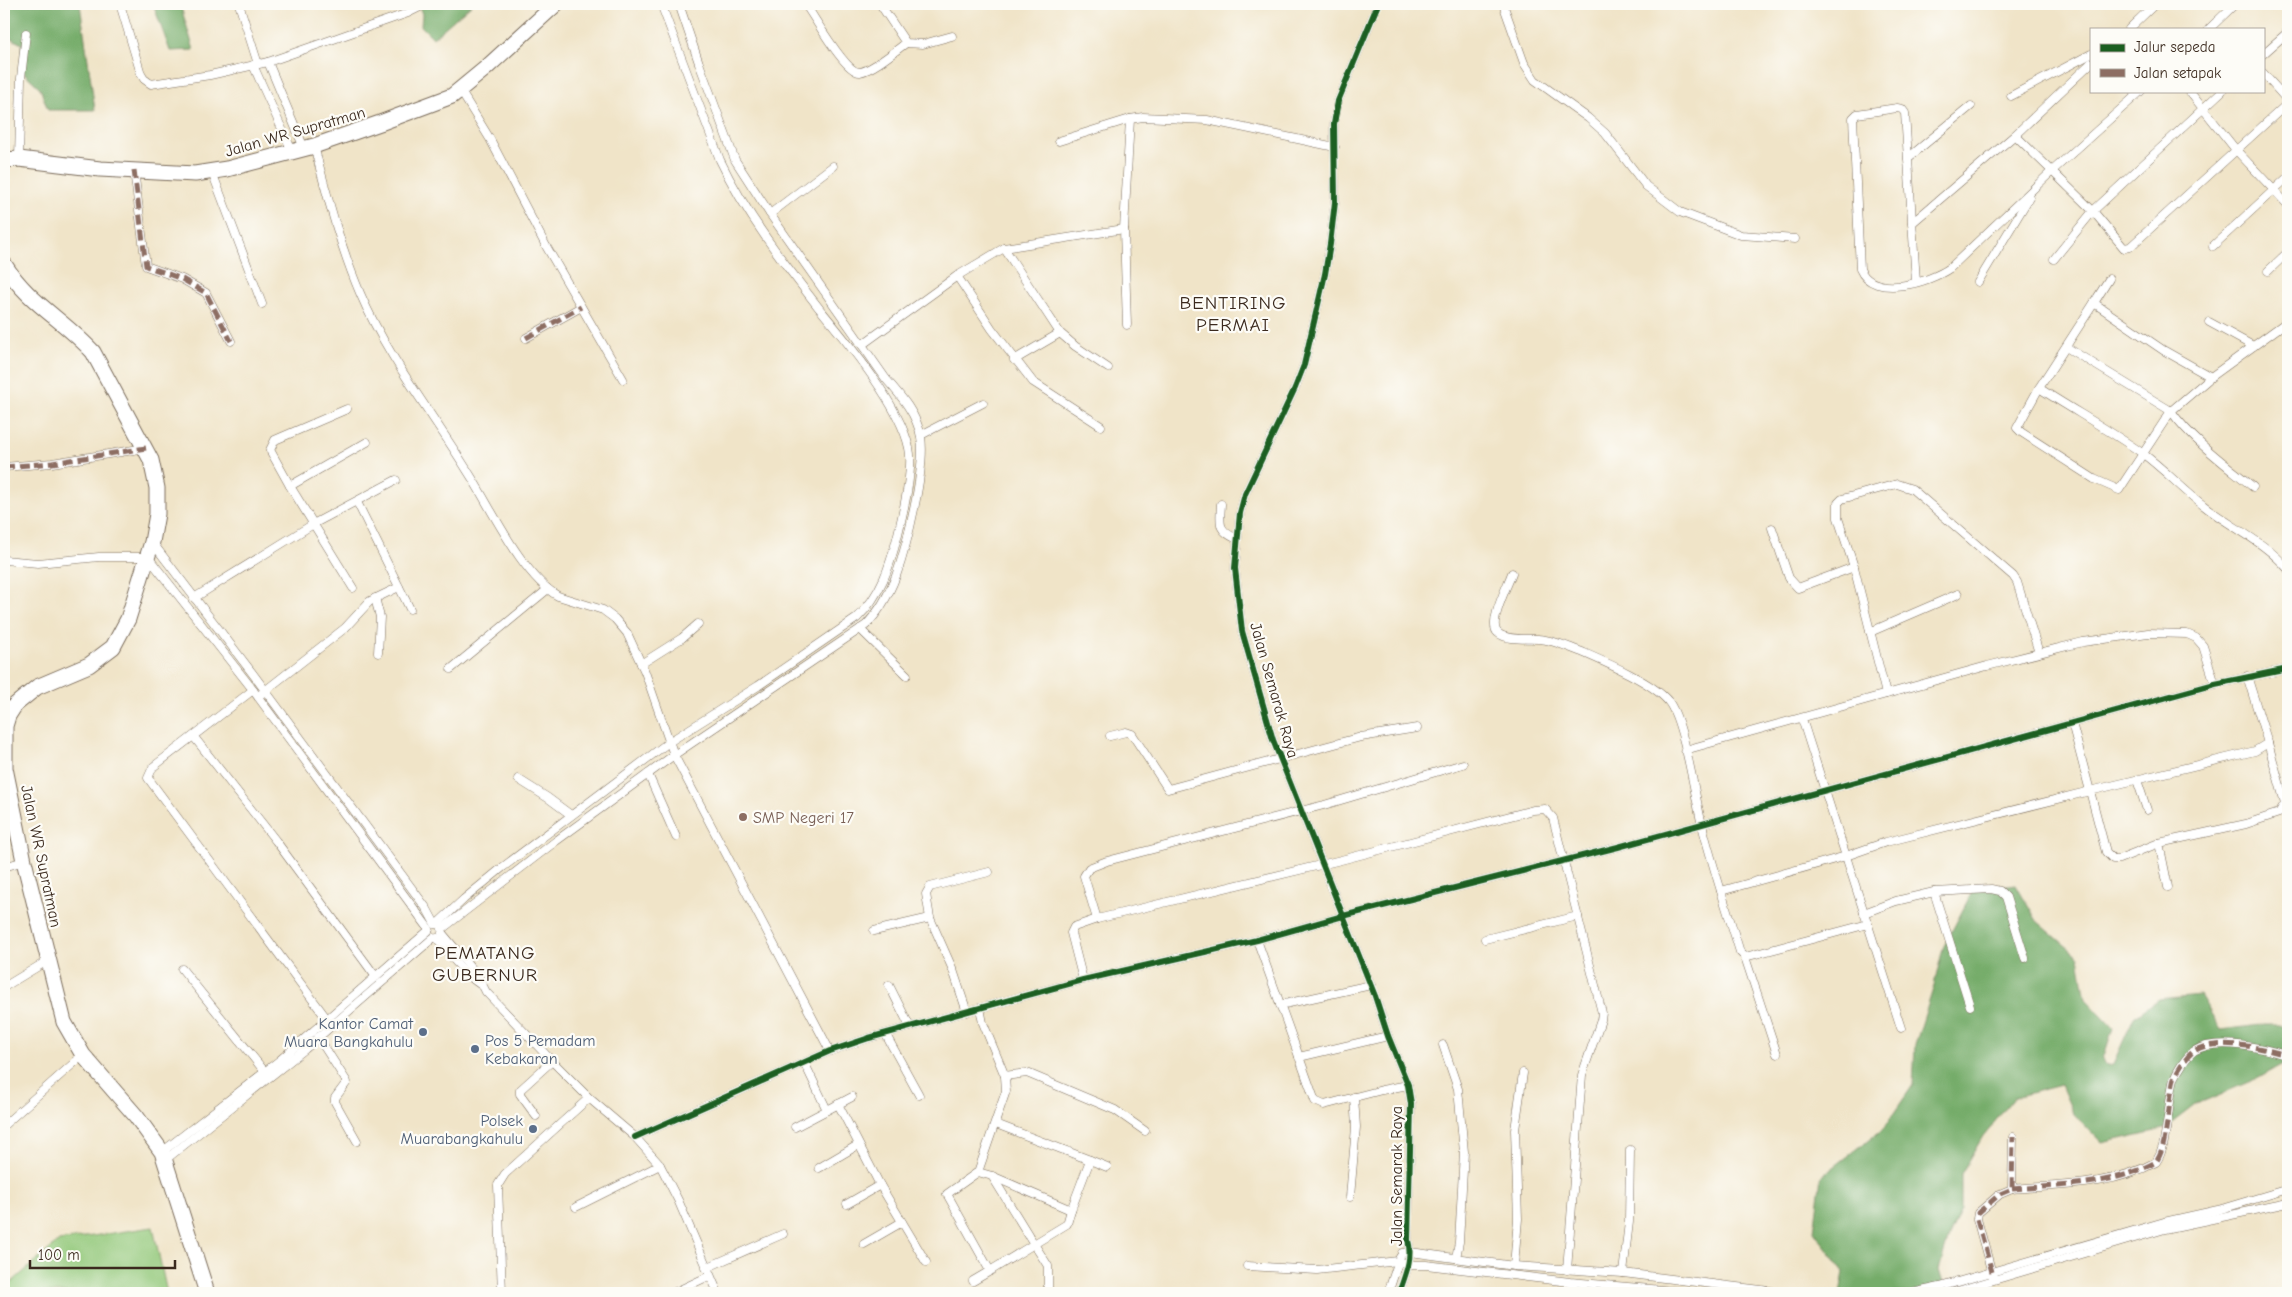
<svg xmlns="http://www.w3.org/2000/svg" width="2292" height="1297" font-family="'Comic Neue',sans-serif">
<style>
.green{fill:#92c879;stroke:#66794c}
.forest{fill:#75ac69;stroke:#586b44}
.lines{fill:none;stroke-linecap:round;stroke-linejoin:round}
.street-casing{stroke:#7a6b5a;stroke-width:9}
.highway-casing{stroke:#7a6b5a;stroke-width:17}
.street{stroke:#fff;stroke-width:8}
.highway{stroke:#fff;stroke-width:15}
.quiet{stroke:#8d6e63;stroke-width:5;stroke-dasharray:10 5;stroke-linecap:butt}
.cycleway-casing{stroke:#fdfcf7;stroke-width:9}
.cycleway{stroke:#1b5e20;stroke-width:6}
.education-dot{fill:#8d6e63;stroke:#fdfcf7;stroke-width:2}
.service-dot{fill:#5c6f8a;stroke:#fdfcf7;stroke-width:2}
.labels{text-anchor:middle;stroke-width:4.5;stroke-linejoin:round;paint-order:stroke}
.street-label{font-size:16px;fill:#3b2a1e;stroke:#fdfcf7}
.education-label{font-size:16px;fill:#785e54;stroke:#fdfcf7;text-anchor:start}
.service-label{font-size:16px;fill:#4e5e75;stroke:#fdfcf7;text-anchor:end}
.quarter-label{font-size:19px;letter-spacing:1px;fill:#3b2a1e;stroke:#fdfcf7}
</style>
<rect width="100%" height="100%" fill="#fdfcf7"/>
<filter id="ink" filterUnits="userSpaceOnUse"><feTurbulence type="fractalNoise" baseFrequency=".02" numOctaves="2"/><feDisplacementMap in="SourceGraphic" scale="10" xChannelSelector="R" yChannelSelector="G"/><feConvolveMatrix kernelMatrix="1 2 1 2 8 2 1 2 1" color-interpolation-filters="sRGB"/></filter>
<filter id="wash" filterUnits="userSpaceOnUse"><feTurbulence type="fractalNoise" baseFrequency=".0096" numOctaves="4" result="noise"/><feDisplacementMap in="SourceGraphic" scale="20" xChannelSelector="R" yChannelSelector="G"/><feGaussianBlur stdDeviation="1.12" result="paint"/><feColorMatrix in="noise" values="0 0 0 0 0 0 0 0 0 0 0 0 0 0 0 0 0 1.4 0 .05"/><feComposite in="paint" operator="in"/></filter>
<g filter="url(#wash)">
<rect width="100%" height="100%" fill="#f0e4c8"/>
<!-- green -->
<polygon class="green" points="153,1227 167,1293 4,1293 4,1289 59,1241"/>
<!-- forest -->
<g class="forest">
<polygon points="4,4 80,4 95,110 48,110 40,88 22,71 22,44 4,35"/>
<polygon points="153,4 180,4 194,50 170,51"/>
<polygon points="418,4 472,4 433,38 421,26 422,14"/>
<polygon points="2016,884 2037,921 2079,957 2086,999 2113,1028 2103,1059 2106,1065 2113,1064 2134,1017 2159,999 2200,995 2221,1030 2260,1025 2288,1025 2288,1061 2258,1078 2195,1105 2164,1129 2102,1143 2073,1113 2061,1085 2015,1097 1983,1136 1961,1174 1961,1209 1950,1233 1939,1270 1946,1293 1840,1293 1844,1272 1814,1231 1821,1177 1883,1129 1913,1085 1915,1045 1933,989 1943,948 1973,890"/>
</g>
</g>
<g filter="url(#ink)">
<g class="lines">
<defs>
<g id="street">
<polyline points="120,4 141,74 144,79 151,84 210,75 268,62 408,13 424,5"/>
<polyline points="239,4 258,64"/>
<path d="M805 4C814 16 846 74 860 72 873 70 895 51 906 43"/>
<polyline points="880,4 906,43 923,44 952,36"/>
<path d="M1378 4 1338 101 1334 124 1335 202 1330 244 1325 274 1304 365 1295 388 1245 494 1240 513 1235 568 1242 631 1273 740 1375 996 1388 1036 1408 1085 1411 1104 1408 1240C1413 1259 1405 1275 1399 1293"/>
<polyline points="1503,4 1524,63 1535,80 1588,118 1605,133 1646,186 1680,212 1741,235 1795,239"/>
<polyline points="2129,29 2155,4"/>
<polyline points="2209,29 2235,4"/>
<polyline points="2263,54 2288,32"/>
<polyline points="268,62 304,148"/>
<polyline points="253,65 292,151"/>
<polyline points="2263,73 2288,101"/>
<polyline points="460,90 490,139 546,246 623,379"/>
<polyline points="2189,91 2236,150 2288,205"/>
<polyline points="2011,96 2091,54"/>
<polyline points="2015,135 2093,211 2124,248 2130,247 2288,103"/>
<polyline points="1059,141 1130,119 1143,117 1207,120 1335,147"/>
<path d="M314 146C327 195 340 246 360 293 388 359 435 417 472 478 493 512 523 576 558 596L603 610 615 619 627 633 645 672 674 755 830 1051"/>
<polyline points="1908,158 1971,106"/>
<polyline points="19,159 21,78 26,33"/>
<polyline points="134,170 146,266 182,279 206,293 231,341"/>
<polyline points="212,172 262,304"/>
<polyline points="770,214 833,166"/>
<polyline points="1912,223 2015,135 2091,63"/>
<polyline points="2213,246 2288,177"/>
<polyline points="1004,248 1060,333 1075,346 1108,368"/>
<polyline points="2054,259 2093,211 2222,91"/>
<polyline points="2268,271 2288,252"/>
<polyline points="957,276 992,329 1033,382 1101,426"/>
<path d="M1916 282 1905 113 1902 109 1897 108 1857 114 1853 118 1860 269C1873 300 1930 282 1950 268L2052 171 2141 91"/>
<polyline points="1978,282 2029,198"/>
<polyline points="2094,303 2109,279"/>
<polyline points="2209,322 2253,346"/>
<polyline points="1127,325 1124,229 1130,119"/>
<polyline points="526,338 581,307"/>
<polyline points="863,344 957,276 1004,248 1124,229"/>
<path d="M2066 347 2171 411C2193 441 2224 463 2253 487"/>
<polyline points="1014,360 1060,333"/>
<polyline points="2211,377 2163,350 2094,303 2039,388 2017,428 2021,432 2094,479 2119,490 2171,411 2211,377 2288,321"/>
<path d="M2039 388C2073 410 2109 430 2142 453 2164 469 2182 489 2203 505 2233 529 2263 540 2288 569"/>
<polyline points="347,409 275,440 270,450 290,486 353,588"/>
<polyline points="921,435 983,403"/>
<polyline points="4,467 52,463 146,448"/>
<polyline points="290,486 367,442"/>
<polyline points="357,502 410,609"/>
<path d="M1221 504C1220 524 1217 530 1237 539"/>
<polyline points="1772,528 1789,578 1798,588 1854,567"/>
<polyline points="152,542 253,674 427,909 435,924"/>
<polyline points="4,560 38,563 99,557 148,557 250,686 429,929"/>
<path d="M1512 573C1508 585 1487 624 1498 633 1507 641 1528 638 1539 639 1554 640 1568 647 1582 652 1605 662 1652 682 1668 701 1683 718 1695 795 1701 821 1707 845 1714 868 1721 891"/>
<polyline points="194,598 315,523 396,480"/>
<polyline points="375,598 380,617 378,653"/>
<polyline points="860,629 907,675"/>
<polyline points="1870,632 1958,594"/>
<polyline points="641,664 682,638 698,624"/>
<polyline points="451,669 548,589"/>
<polyline points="253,690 153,767 148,778 327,1019"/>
<polyline points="261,694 345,628 370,601 399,587"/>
<polyline points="1886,694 1854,567 1838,518 1838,503 1842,499 1897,484 1912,489 2013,576 2017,582 2039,653"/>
<polyline points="1802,719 1901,1028"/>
<polyline points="2072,723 2090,791 2255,751 2268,743 2247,676"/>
<polyline points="1110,736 1126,732 1132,734 1168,789 1361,737 1417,728"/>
<polyline points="194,737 276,841 376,977"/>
<polyline points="1685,750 1987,666 2083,642 2148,633 2187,634 2196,638 2203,646 2215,684"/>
<polyline points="648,774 676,837"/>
<polyline points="518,779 548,798 571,815"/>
<polyline points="2137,780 2147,810"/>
<polyline points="2159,843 2168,887"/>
<polyline points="4,867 24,861"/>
<polyline points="1934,892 1970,1006"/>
<polyline points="1864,913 1896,901 1934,892 1991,889 2000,891 2006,897 2025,958"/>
<polyline points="1097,919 1084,876 1089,868 1107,861 1324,805 1463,764"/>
<path d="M437 924 464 899 503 867 669 742 758 686 857 618C881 595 890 566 898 534 903 513 914 468 909 448 900 405 847 342 819 308 783 262 745 213 720 160L661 4"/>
<path d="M442 929 556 841 674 755 866 625C880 611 889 594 896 576 907 546 926 468 921 437 917 414 901 396 886 379L770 214 735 160 699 63 679 4"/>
<polyline points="874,931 930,918"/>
<polyline points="442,933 478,976 486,992 552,1061 589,1098 635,1137 660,1165 678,1200 718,1293"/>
<path d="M437 938C450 955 463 973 481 985"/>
<polyline points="1485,939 1578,916"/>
<polyline points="1257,940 1315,1101 1324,1105 1382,1090 1408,1085"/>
<polyline points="1745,957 1868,924"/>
<polyline points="182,969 265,1072"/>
<polyline points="1083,980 1071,933 1074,927 1097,919 1341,860 1533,810 1545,809 1553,818 1602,1013 1601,1020 1582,1075 1567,1270"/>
<polyline points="889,985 910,1027"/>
<polyline points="4,987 47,961"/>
<polyline points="1280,1005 1371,985"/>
<polyline points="980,1008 983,1023 1005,1076 1006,1091 978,1172 947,1194 990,1271 1034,1244 992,1176"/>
<polyline points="967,1012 953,970 930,918 926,894 930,887 989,872"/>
<polyline points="886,1035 919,1095"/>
<polyline points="318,1037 347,1082 335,1098 335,1102 357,1141"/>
<polyline points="1443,1045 1458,1089 1464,1152 1459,1242 1456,1258"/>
<polyline points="1777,1054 1745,957 1740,952 1721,891 1846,856 1886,842 2090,791 2106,852 2113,859 2119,859 2159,843 2246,824 2279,813 2285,803 2268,743"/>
<polyline points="1299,1057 1388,1036"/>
<polyline points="805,1064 827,1110"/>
<polyline points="1005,1076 1027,1073 1115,1110 1145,1131"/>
<polyline points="838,1104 880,1185 926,1262"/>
<polyline points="536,1116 520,1094 520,1090 552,1061"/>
<polyline points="4,1125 83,1055"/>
<polyline points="795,1127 852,1097"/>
<polyline points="635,1137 830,1051 869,1038 1083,980 1257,940 1343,916 1618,847 2215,684 2288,669"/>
<polyline points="162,1152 280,1060 428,931"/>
<polyline points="165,1160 305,1049 433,938"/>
<polyline points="1090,1160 1107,1167"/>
<polyline points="819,1168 858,1145"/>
<polyline points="978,1172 992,1176 1071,1210 1090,1160 996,1124"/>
<path d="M2012 1189C2062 1185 2112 1186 2156 1162 2165 1149 2165 1132 2168 1117 2169 1110 2172 1084 2174 1079 2178 1070 2186 1057 2194 1051 2216 1037 2265 1048 2288 1056"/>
<polyline points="1350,1197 1356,1127 1354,1097"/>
<polyline points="847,1204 880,1185"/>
<polyline points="576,1207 660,1165"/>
<polyline points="864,1244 902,1222"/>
<polyline points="1402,1253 1410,1252 1514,1266 1623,1273 1786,1293"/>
<polyline points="1247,1266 1317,1270 1398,1261 1409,1265 1426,1265 1570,1282 1697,1293"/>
<polyline points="1514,1266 1518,1219 1515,1130 1523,1073"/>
<polyline points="706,1268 783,1234"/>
<polyline points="1623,1273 1629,1222 1630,1150"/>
<polyline points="1993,1277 1977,1219 1978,1213 2000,1194 2012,1189 2013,1137"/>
<polyline points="973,1281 990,1271"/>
<polyline points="502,1293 498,1185 505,1174 589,1098"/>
<polyline points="673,1293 709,1276"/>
<polyline points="1048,1293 1048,1266 1034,1244 1067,1224 1071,1210"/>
<polyline points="1388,1293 1400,1257"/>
<polyline points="1912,1293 1940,1287 2164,1222 2218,1210 2288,1189"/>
<polyline points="1950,1293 2165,1229 2288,1203"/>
</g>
<g id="highway">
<polyline points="4,160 19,159 100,169 195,174 227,169 314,146 380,123 452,96 486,68 556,4"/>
<path d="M4 264C28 303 63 319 93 352L151 460 157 488V514L152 542 128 619 113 647 89 665 37 687 15 705 8 716 5 726V768L24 861 64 1022 83 1055 136 1116 162 1152 207 1293"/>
</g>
</defs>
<!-- street casing -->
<use href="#street" class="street-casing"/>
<!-- highway casing -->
<use href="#highway" class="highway-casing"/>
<!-- street -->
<use href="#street" class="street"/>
<!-- highway -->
<use href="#highway" class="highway"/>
<!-- quiet -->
<g class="quiet">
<polyline points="134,170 146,266 182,279 206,293 231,341"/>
<polyline points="526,338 581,307"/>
<polyline points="4,467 52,463 146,448"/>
<path d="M2012 1189C2062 1185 2112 1186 2156 1162 2165 1149 2165 1132 2168 1117 2169 1110 2172 1084 2174 1079 2178 1070 2186 1057 2194 1051 2216 1037 2265 1048 2288 1056"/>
<polyline points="1992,1272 1977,1219 1978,1213 2000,1194 2012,1189 2013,1137"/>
</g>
<defs>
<g id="cycleway">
<path d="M1378 4 1338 101 1334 124 1335 202 1330 244 1325 274 1304 365 1295 388 1245 494 1240 513 1235 568 1242 631 1273 740 1375 996 1388 1036 1408 1085 1411 1104 1408 1240C1413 1259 1405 1275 1399 1293"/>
<polyline points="635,1137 830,1051 869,1038 1083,980 1257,940 1343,916 1618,847 2215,684 2288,669"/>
</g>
</defs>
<!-- cycleway casing -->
<use href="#cycleway" class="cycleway-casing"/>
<!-- cycleway -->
<use href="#cycleway" class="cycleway"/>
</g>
</g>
<!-- markers -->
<circle class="education-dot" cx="743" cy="817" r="5"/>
<g class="service-dot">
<circle cx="423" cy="1032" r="5"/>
<circle cx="475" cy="1049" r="5"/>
<circle cx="533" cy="1129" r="5"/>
</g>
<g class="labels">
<!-- street labels -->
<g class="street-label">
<text transform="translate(295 131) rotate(-16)" y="6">Jalan WR Supratman</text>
<text transform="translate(1275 690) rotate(74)" y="6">Jalan Semarak Raya</text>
<text transform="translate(42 856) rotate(78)" y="6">Jalan WR Supratman</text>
<text transform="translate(1396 1176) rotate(-90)" y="6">Jalan Semarak Raya</text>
</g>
<!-- education labels -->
<g class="education-label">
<text x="753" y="823">SMP Negeri 17</text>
</g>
<!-- service labels -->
<g class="service-label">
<text x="413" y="1029">Kantor Camat<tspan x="413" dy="18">Muara Bangkahulu</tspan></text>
<text x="485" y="1046" text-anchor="start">Pos 5 Pemadam<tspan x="485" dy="18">Kebakaran</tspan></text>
<text x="523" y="1126">Polsek<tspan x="523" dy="18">Muarabangkahulu</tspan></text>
</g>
<!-- quarter labels -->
<g class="quarter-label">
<text x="1233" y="309">BENTIRING<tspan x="1233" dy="22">PERMAI</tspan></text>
<text x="485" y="959">PEMATANG<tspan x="485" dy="22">GUBERNUR</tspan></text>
</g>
</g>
<!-- margin -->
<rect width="2292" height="1297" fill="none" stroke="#fdfcf7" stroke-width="20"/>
<!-- legend -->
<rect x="2090" y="28" width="175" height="65" fill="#fdfcf7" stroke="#afa8a0"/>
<rect x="2100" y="44" width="25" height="8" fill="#1b5e20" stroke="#afa8a0"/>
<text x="2134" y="52" font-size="15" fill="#3b2a1e">Jalur sepeda</text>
<rect x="2100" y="69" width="25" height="8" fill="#8d6e63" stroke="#afa8a0"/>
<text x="2134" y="78" font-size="15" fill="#3b2a1e">Jalan setapak</text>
<!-- scale -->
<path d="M30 1260v8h145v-8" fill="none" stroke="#3b2a1e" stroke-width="2.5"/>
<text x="38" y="1260" font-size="15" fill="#3b2a1e" stroke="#fdfcf7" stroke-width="4" paint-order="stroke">100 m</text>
</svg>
